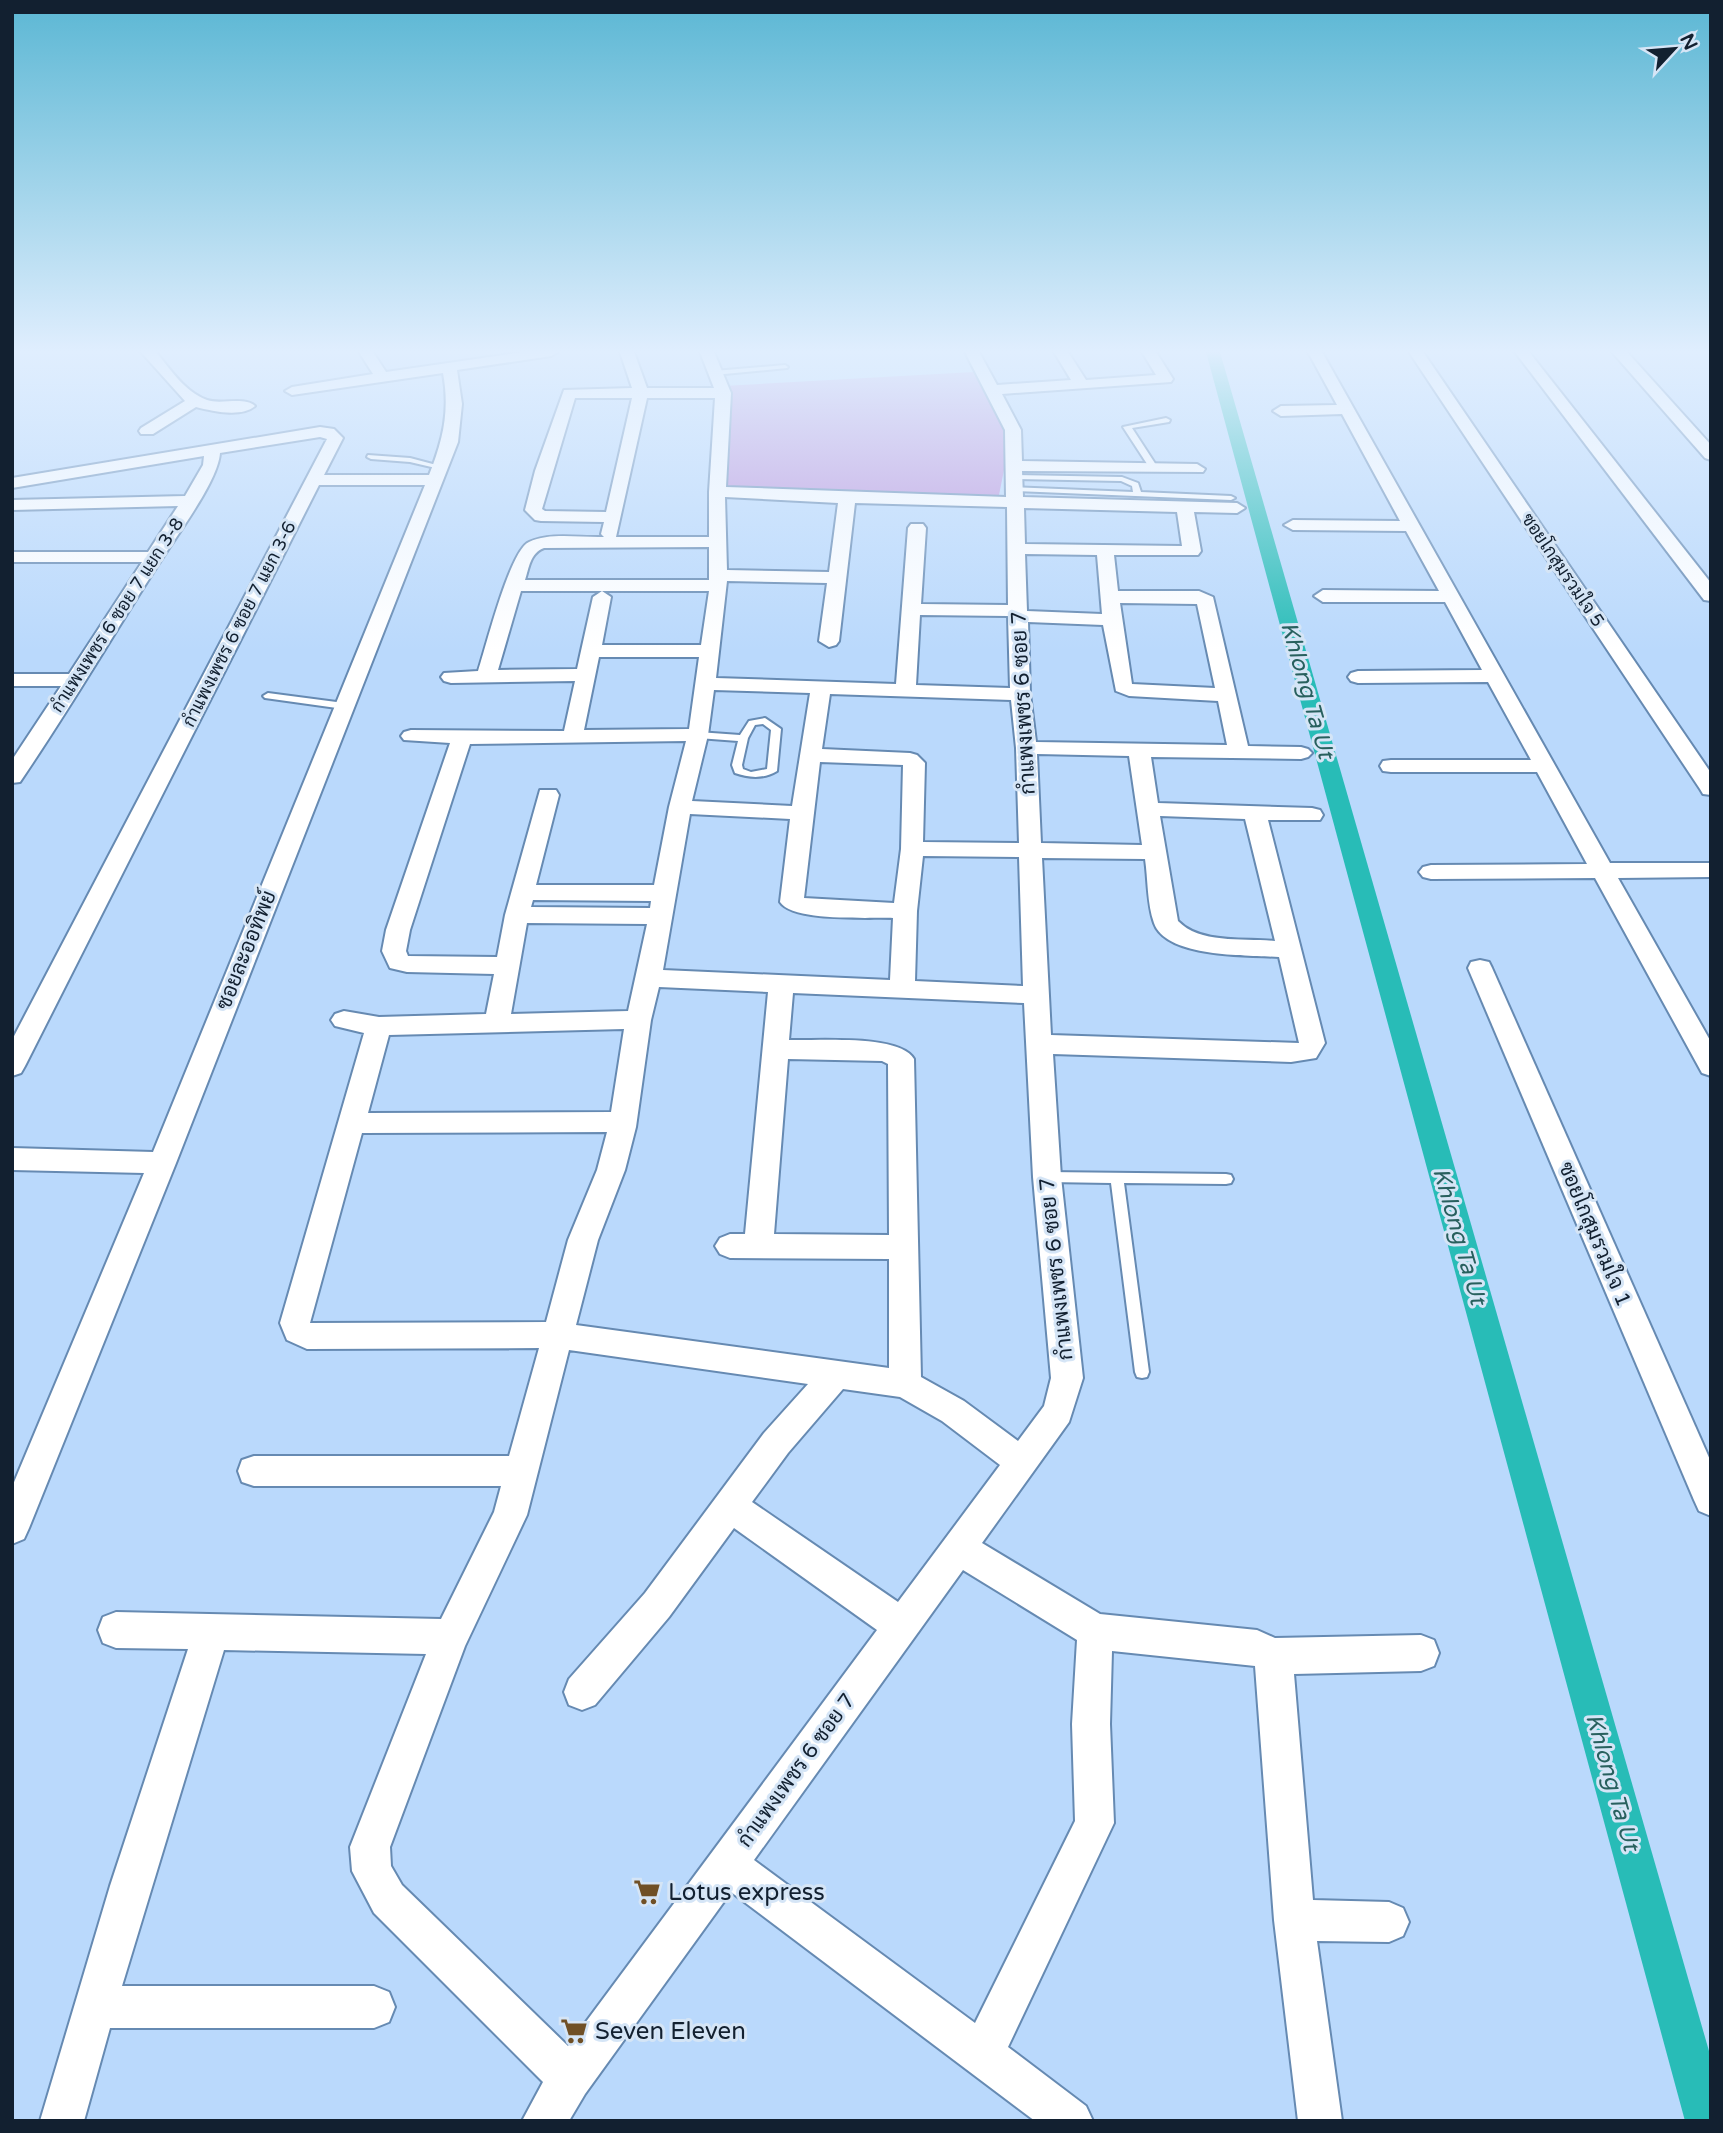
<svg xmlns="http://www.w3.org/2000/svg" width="1723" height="2133" font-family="'Varela Round',Sarabun,sans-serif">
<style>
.green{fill:#bd92da}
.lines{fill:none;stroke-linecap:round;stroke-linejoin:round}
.canal{fill:#28bcb7;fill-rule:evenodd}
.lane-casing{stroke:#668ab2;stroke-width:4}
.street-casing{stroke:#668ab2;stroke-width:4}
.lane{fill:#fff;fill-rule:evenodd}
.street{fill:#fff;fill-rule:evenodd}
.labels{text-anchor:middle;stroke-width:6;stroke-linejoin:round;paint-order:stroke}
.far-street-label{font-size:18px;fill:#122030;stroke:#d5e5f6}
.street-label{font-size:21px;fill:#122030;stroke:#d5e5f6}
.water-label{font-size:23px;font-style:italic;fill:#28605e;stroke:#d5e5f6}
.near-poi-label{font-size:24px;fill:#122030;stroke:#d5e5f6;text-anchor:start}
</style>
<rect width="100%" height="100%" fill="#bad9fc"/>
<!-- green -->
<polygon class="green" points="974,372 1012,430 999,495 726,493 724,386"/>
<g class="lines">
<!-- canal -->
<polygon class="canal" points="1206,352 1220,352 1711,2058 1711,2121 1685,2121"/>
<defs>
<g id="lane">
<polygon points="785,365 788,367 787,368 714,375 711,373 714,371"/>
<polygon points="1166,418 1170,420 1169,422 1132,428 1158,468 1151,470 1123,427"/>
<polygon points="368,455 410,458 444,467 440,469 410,462 371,459 367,457"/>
<polygon points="1011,475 1122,477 1138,483 1141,492 1231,496 1235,498 1231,500 1014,491 1011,491 1011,487 1133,492 1132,486 1121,481 1014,479 1011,479"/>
<polygon points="268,693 344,703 349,706 344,709 265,698 263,696"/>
<path d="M765 718 781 729 777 771C764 779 749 778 735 773L732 765 738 741 698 738 693 735 698 732 740 735 749 721ZM763 724 771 730 767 769 751 772 743 769 742 765 748 738 755 725Z"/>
<polygon points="1047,1172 1226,1174 1231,1175 1233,1179 1231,1183 1226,1184 1124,1183 1149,1372 1147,1377 1142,1378 1137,1377 1135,1372 1111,1183 1047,1182 1042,1181 1040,1177 1042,1173"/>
</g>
<g id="street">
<path d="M141 352H156C170 369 185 392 207 400 221 405 244 396 255 406 241 418 212 411 196 407L153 434H141L139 431 141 428 185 401Z"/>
<path d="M359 352H373L386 372 523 352H558L551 356 457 370 462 404 458 442 176 1163 29 1528 24 1539 12 1544V1487L144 1173 12 1170V1148L153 1152 425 485H319L25 1066 21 1073 12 1076V1040L327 439 320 437 220 453C218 482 174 539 158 565 111 638 69 710 20 782L12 783V760L61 686H12V674H69L142 562H12V552H148L178 506 12 510V500L185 496 203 465 204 456 12 488V478L320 427 334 429 343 438 324 475H429C443 440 450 411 443 373L292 395 285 391 292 387 373 374Z"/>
<path d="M620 352H634L647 388H714L700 352H714L731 393 726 487 1006 497 1005 430 965 352H979L997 385 1071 380 1054 352H1068L1086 380 1156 375 1142 352H1156L1173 379 1171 382 1002 394 1021 430 1022 461 1197 464 1205 469 1203 472 1022 471 1023 497 1237 503 1245 508 1237 513 1194 512 1201 551 1198 555H1114L1118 591H1199L1213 597 1248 746 1301 747 1308 749 1312 753 1308 757 1301 759 1151 757 1158 803 1312 808 1320 810 1323 815 1320 820H1268L1325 1043 1316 1058 1291 1062 1053 1054 1061 1177 1083 1378 1069 1422 982 1543 1100 1614 1257 1630 1275 1638 1421 1635 1434 1640 1439 1653 1434 1666 1421 1671 1294 1674 1313 1900 1389 1902 1403 1908 1409 1922 1403 1936 1389 1942 1317 1941 1342 2121H1298L1274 1920 1255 1666 1112 1651 1110 1724 1114 1823 1008 2047 1086 2106 1093 2121H1035L731 1892 585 2094 569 2121H522L543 2082 374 1913 352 1871 350 1847 426 1654 224 1650 122 1986H374L389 1992 395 2007 389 2022 374 2028H110L84 2121H40L110 1886 188 1649 116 1648 103 1643 98 1630 103 1617 116 1612 441 1619 494 1512 501 1486H254L242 1482 238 1471 242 1460 254 1456H509L539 1348 307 1349 287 1340 280 1323 364 1033 335 1026 331 1020 335 1014 344 1011 379 1017 486 1014 494 974 407 972 390 968 382 951 386 930 450 743 404 740 401 736 404 732 411 730 564 731 575 681 451 683 444 681 441 677 444 673 478 671C486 647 510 550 529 542 550 532 581 538 604 537L601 534 604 522 541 521 535 520 525 510 535 471 564 390 632 388ZM575 398H632L606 512 545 511 542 509ZM647 398H715L709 492V537H616ZM725 497 838 503 829 572 727 570ZM855 503 1007 507 1008 605 921 604 926 528 923 524H911L908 528 896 684 716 678 727 581 827 583 819 641 829 647 836 645 839 641ZM1024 508 1177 512 1182 546 1025 544ZM709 547V580H525C529 568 530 553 544 548ZM1025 554 1097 555 1102 614 1027 611ZM521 591H709L701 645H602L611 597 602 591 593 597 577 669 498 670ZM1120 603 1197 604 1215 688 1132 684ZM920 615 1008 616 1010 688 916 685ZM1028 622 1103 625 1116 691 1129 696 1218 701 1227 745 1036 742 1030 694ZM599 657H699L689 729 584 730ZM714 690 810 693 792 806 692 801 708 735ZM830 694 1011 700 1016 748 1019 843 923 842 925 763 917 755 910 753 822 749ZM686 741 669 807 654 885H536L559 795 556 790H540L505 915 497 957 408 956 406 951 410 930 470 744ZM1037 754 1129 756 1142 845 1041 843ZM820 762 903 765 901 849 894 903 804 898ZM690 814 790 819 780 902C793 922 869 917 893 918L890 980 663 970ZM1160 816 1245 819 1275 941C1244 938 1200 944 1178 921ZM923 856 1019 857 1023 986 915 981 917 911ZM1042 858 1145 859C1148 879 1147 904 1154 923 1166 958 1248 955 1279 957L1299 1043 1051 1035ZM533 900 651 901 650 908 531 907ZM527 923 647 924 628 1011 511 1014ZM659 987 768 992 745 1234H730L720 1238 715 1246 720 1254 730 1258 889 1259V1368L576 1325 598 1240 625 1170 636 1127 651 1020ZM793 993 1024 1003 1033 1177 1051 1378 1044 1406 1018 1441 964 1401 921 1377 914 1059C900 1034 817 1041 789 1040ZM624 1029 611 1112 368 1113 389 1035ZM788 1059 882 1061 888 1064 889 1235 774 1234ZM607 1132 597 1170 568 1240 546 1322 310 1323 362 1133ZM569 1350 808 1384 764 1433 645 1593 569 1679 564 1692 569 1705 582 1710 595 1705 669 1617 734 1528 877 1630 568 2046 402 1885 391 1866 390 1847 465 1646 527 1515ZM843 1389 900 1397 942 1421 1000 1465 898 1602 752 1502 788 1453ZM963 1570 1077 1640 1072 1724 1075 1821 975 2023 754 1860Z"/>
<polygon points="1308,352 1322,352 1610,863 1711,863 1711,877 1618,878 1711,1042 1711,1076 1702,1073 1595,878 1431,879 1423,877 1419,872 1423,867 1431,865 1587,864 1537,772 1391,772 1383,771 1380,766 1383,761 1391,760 1531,760 1488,682 1358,683 1351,681 1348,677 1351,673 1358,671 1482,670 1445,602 1323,602 1314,596 1323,590 1439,591 1406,531 1293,530 1284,525 1293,520 1400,521 1342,414 1281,416 1273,411 1281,406 1337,405"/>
<polygon points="1409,352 1423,352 1711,773 1711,795 1703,794 1700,789"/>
<polygon points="1515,352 1529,352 1711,583 1711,601 1704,600"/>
<polygon points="1612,352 1627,352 1711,445 1711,460 1705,458"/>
<polygon points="1480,960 1489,962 1492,968 1711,1462 1711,1516 1699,1511 1694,1500 1468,968 1471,962"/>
</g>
</defs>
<!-- lane casing -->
<use href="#lane" class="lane-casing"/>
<!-- street casing -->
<use href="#street" class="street-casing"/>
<!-- lane -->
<use href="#lane" class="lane"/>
<!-- street -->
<use href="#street" class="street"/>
</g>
<!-- sky -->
<linearGradient id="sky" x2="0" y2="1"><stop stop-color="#5bb7d4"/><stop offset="0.54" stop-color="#e0eefe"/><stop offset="1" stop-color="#e0eefe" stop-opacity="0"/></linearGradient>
<rect width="1723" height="651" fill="url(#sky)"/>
<!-- icons -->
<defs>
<symbol id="supermarket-bare" viewBox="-9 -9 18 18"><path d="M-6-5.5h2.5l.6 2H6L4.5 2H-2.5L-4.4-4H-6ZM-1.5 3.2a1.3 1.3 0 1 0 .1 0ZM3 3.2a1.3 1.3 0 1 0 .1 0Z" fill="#705026" stroke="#d5e5f6" stroke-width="2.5" paint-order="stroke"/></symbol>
</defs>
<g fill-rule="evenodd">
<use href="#supermarket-bare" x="628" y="1873" width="38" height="38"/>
<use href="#supermarket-bare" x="555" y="2012" width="38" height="38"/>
</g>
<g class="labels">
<!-- far-street labels -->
<g class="far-street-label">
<text transform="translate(1563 570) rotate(56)" y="6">ซอยโกสุมรวมใจ 5</text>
<text transform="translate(117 615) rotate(-57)" y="6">กำแพงเพชร 6 ซอย 7 แยก 3-8</text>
<text transform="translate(239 624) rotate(-63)" y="6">กำแพงเพชร 6 ซอย 7 แยก 3-6</text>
</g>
<!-- street labels -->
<g class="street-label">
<text transform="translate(1023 703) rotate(-93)" y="7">กำแพงเพชร 6 ซอย 7</text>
<text transform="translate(246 950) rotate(-68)" y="7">ซอยละออทิพย์</text>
<text transform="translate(1595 1234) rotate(67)" y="7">ซอยโกสุมรวมใจ 1</text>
<text transform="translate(1056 1269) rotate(-96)" y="7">กำแพงเพชร 6 ซอย 7</text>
<text transform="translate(796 1770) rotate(-54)" y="7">กำแพงเพชร 6 ซอย 7</text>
</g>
<!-- water labels -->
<g class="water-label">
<text transform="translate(1308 690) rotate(74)" y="8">Khlong Ta Ut</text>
<text transform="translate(1460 1236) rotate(74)" y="8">Khlong Ta Ut</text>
<text transform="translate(1613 1782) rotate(74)" y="8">Khlong Ta Ut</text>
</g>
<!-- near-poi labels -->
<g class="near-poi-label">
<text x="668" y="1900">Lotus express</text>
<text x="595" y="2039">Seven Eleven</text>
</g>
</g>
<!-- border -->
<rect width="1723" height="2133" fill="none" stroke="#122030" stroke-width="28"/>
<!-- north arrow -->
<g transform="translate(1674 49) rotate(64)" stroke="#d5e5f6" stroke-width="5" paint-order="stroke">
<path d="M0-5L12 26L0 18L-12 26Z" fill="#122030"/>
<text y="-10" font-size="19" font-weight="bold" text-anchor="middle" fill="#122030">N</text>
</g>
</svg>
